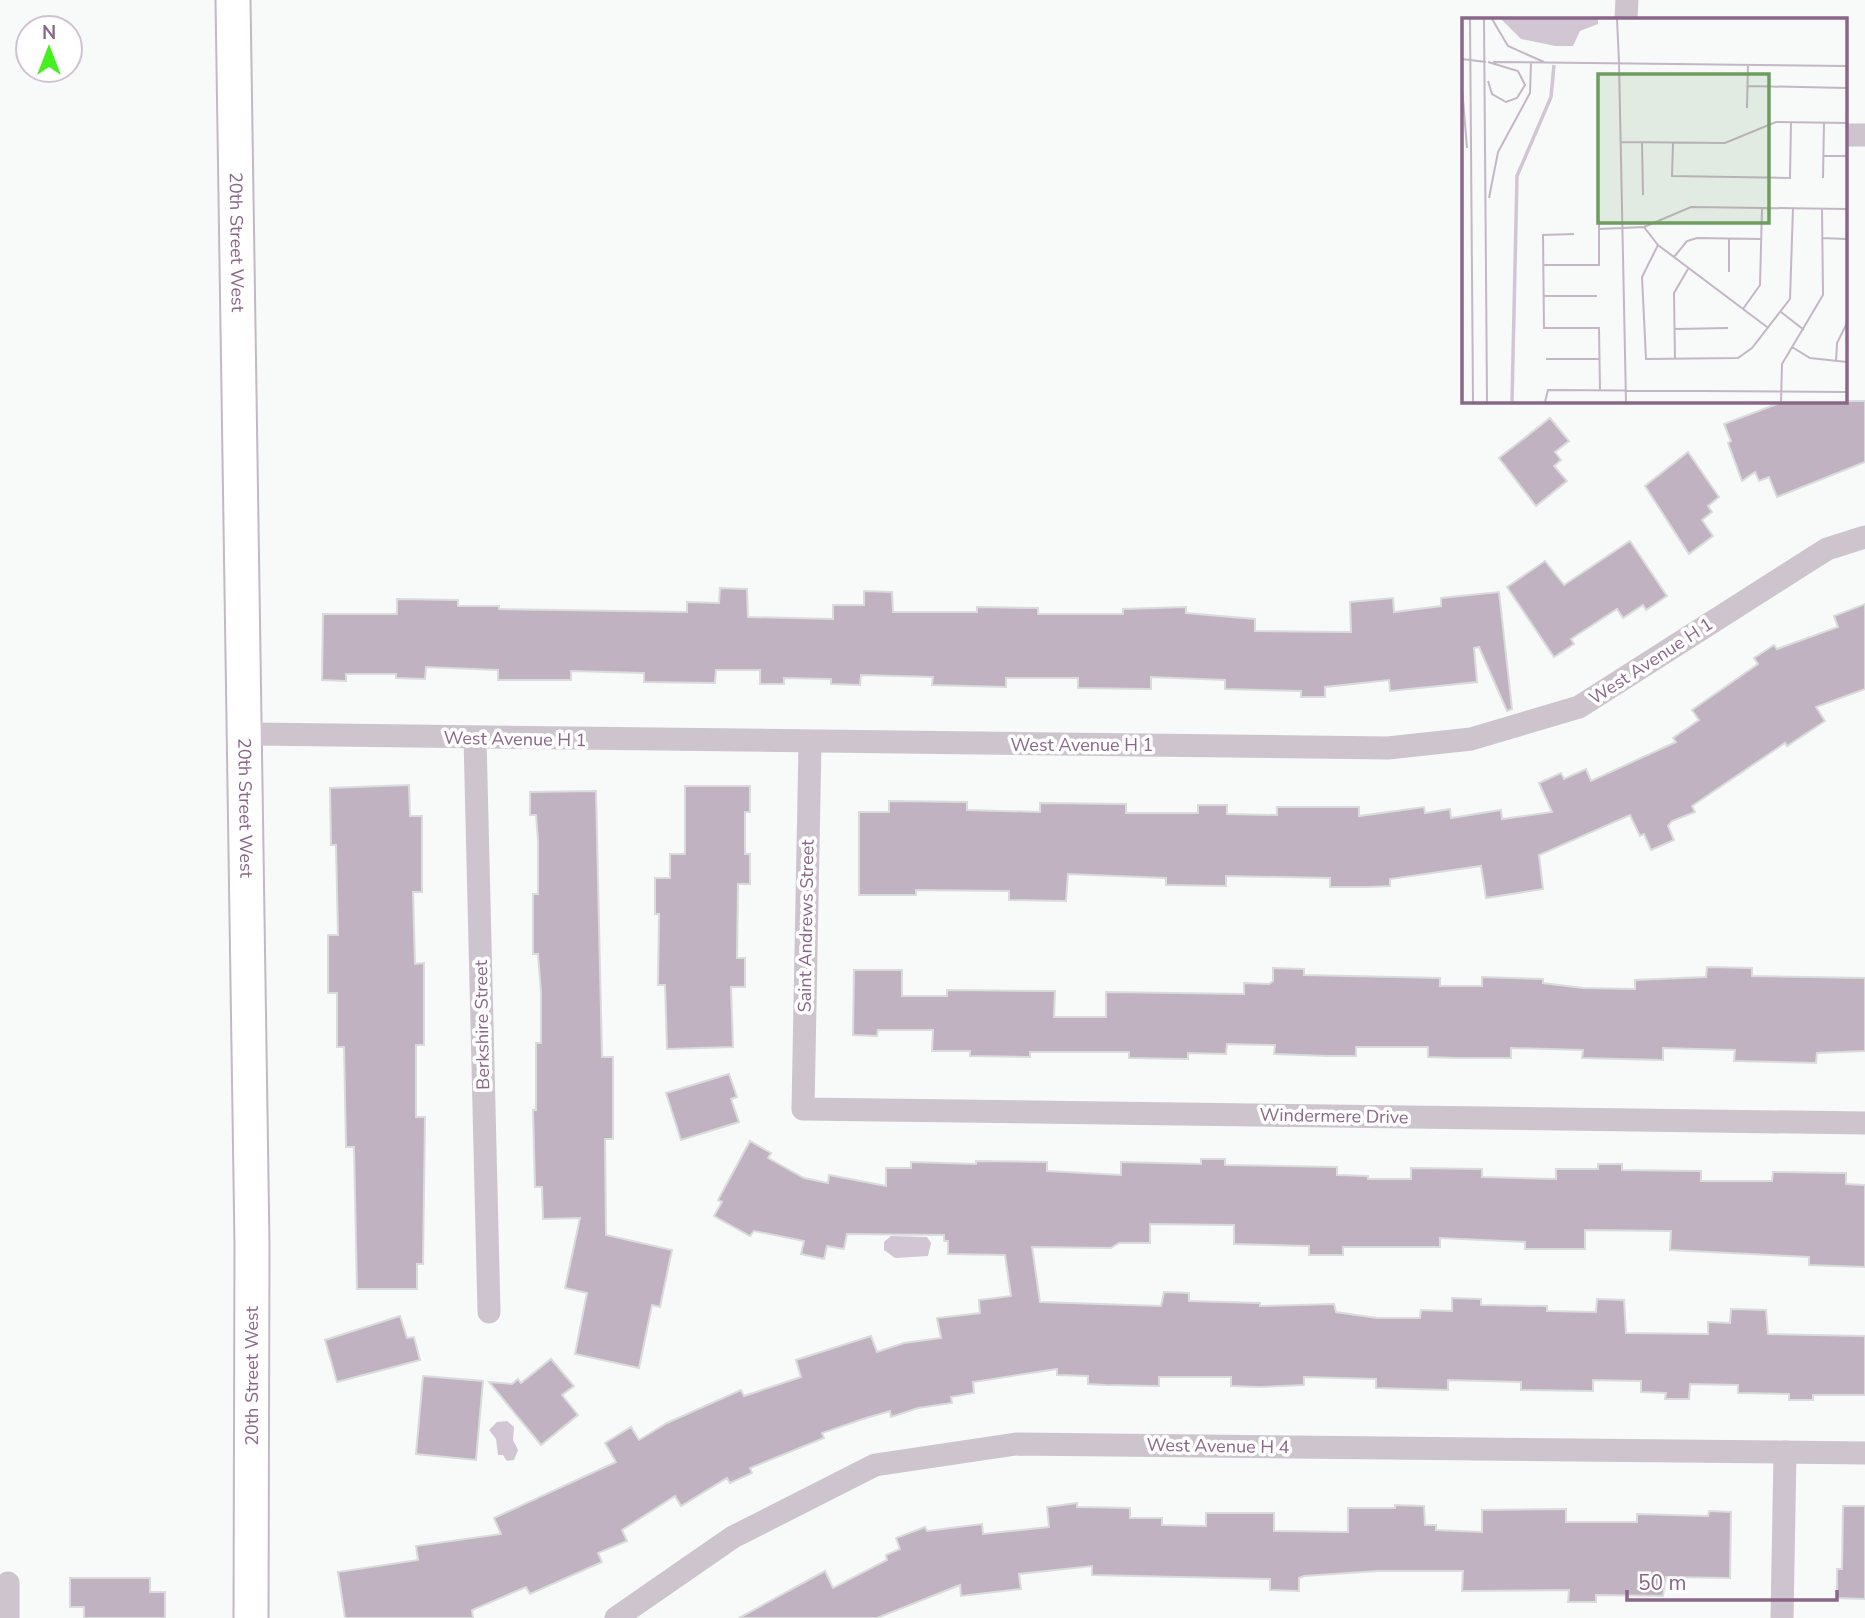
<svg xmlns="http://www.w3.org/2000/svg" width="1865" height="1618" font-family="'Nunito Sans',sans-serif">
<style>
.water{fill:#d2c6d4}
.building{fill:#c0b2c1;stroke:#d9dcdb;stroke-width:2}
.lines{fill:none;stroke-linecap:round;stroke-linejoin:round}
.secondary-casing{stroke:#c3b9c3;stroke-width:37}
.minor{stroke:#cdc4cd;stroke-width:23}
.secondary{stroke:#fff;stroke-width:33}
.labels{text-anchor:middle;stroke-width:7;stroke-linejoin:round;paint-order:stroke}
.street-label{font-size:18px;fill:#8a6689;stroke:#fff}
.inset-river{fill:none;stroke:#d2c6d4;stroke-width:3.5}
.inset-road{fill:none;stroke:#c4b6c5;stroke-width:2}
.view{fill:#6e9d5f;fill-opacity:0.15;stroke:#6e9d5f;stroke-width:3.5}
.inset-edge{fill:none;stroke:#8a6689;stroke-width:3.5}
</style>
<rect width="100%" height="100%" fill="#f7faf9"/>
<!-- water -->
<g class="water">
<polygon points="891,1236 927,1237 931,1243 928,1256 895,1258 884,1250 884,1242"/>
<polygon points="507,1421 514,1427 513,1440 518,1450 514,1460 507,1461 503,1455 498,1455 496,1439 489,1430 497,1422"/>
</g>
<!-- building -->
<g class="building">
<polygon points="1785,401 1865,401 1865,462 1777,497 1769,477 1759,481 1755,472 1742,481 1728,443 1731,441 1724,424"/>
<polygon points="1550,418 1569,441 1555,452 1561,460 1554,466 1567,481 1536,506 1499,458"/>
<polygon points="1688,452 1719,497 1708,506 1712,512 1702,520 1713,536 1689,554 1645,486"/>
<polygon points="1630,541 1667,596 1646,610 1643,605 1623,618 1617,609 1571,639 1574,644 1554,657 1507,587 1545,561 1564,585"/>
<polygon points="720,588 747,589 748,617 833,619 833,605 864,605 864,591 892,592 893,612 977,612 977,607 1038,608 1038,614 1123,614 1123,609 1186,607 1186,613 1255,619 1255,631 1351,632 1350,602 1393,598 1394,612 1441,606 1441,598 1499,592 1512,709 1507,711 1479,647 1474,648 1477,682 1390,691 1389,680 1325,687 1325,697 1301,697 1301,691 1225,689 1225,680 1151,677 1151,689 1078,688 1078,678 1006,678 1006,687 932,685 933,677 861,675 860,685 831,684 831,679 784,678 784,684 760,684 760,670 716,670 715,683 644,682 644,673 571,671 571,680 498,680 498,670 426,667 425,679 396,678 396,674 346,674 346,681 322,680 323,614 397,614 397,599 458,600 458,606 499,606 499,609 687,612 687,602 719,603"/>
<polygon points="1865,604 1865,689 1816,707 1825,721 1787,746 1785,743 1692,806 1695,812 1672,821 1668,826 1674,840 1651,850 1644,834 1640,836 1630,815 1539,855 1543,889 1486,898 1481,866 1390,879 1390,886 1369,887 1330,887 1330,878 1226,876 1226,886 1166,885 1166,878 1068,874 1066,901 1009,900 1009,891 916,890 916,895 859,895 859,812 889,812 889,801 967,802 967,810 1040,812 1040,803 1126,804 1126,813 1198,813 1198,805 1227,805 1227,814 1277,815 1277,807 1359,807 1359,816 1424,807 1425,813 1450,809 1451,818 1501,810 1502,819 1552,812 1539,783 1561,773 1564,779 1586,769 1591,781 1676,742 1673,738 1699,720 1692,710 1758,664 1754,658 1774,645 1777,649 1838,627 1834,616"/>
<polygon points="409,785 410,816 422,816 422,892 413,892 415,964 424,963 424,1045 416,1045 416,1117 425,1117 423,1264 417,1264 417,1289 357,1289 354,1147 346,1147 344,1047 337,1047 337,993 328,993 328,935 338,935 336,845 331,845 330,788"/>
<polygon points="685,786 750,786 750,812 745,812 745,854 750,854 750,884 738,884 737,958 745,958 745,987 731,987 733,1047 667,1049 665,985 658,985 659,914 655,914 655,878 670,878 670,854 685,854"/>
<polygon points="596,791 602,1057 613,1057 613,1139 605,1139 606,1235 672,1250 660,1307 652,1305 639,1368 575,1354 587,1293 565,1288 580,1218 543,1219 542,1187 535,1187 533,1110 536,1110 536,1043 541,1043 541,992 538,954 533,954 533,894 538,894 538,840 536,815 530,815 530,792"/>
<polygon points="1707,967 1752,968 1752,976 1865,978 1865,1051 1817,1053 1816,1063 1734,1061 1735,1050 1663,1048 1663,1060 1582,1058 1583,1050 1511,1048 1511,1058 1458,1058 1428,1057 1428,1047 1356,1047 1356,1056 1327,1056 1274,1054 1275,1045 1227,1044 1226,1054 1188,1053 1188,1059 1129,1058 1129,1052 1030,1052 1030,1057 970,1056 970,1051 932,1051 933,1030 878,1030 877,1036 853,1035 854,970 902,970 902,996 947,996 947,990 1055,991 1054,1017 1106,1017 1106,992 1244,994 1244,983 1269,984 1273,981 1273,968 1304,969 1304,975 1440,978 1440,986 1482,986 1482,977 1543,979 1543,983 1583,988 1635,989 1635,980 1706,977"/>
<polygon points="729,1074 737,1097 731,1099 739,1122 681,1140 666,1093"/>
<polygon points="750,1141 771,1153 768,1158 804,1178 828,1183 829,1175 886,1186 886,1168 911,1168 911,1162 976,1164 976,1161 1047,1162 1047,1171 1121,1175 1121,1162 1201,1164 1201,1159 1225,1159 1225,1165 1337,1167 1337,1175 1368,1176 1368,1179 1411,1179 1411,1168 1482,1169 1482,1177 1556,1179 1556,1169 1598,1169 1598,1164 1622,1164 1622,1170 1701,1171 1701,1181 1772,1181 1773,1172 1846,1173 1846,1184 1865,1185 1865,1267 1809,1265 1809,1257 1670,1250 1671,1231 1585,1230 1585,1249 1525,1249 1525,1242 1440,1238 1440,1247 1343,1247 1343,1255 1309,1255 1309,1246 1234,1244 1234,1225 1150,1224 1150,1243 1119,1243 1111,1248 1032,1247 1040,1302 1161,1306 1164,1292 1189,1293 1189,1301 1260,1303 1260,1306 1334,1304 1336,1312 1377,1318 1420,1318 1421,1310 1452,1311 1452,1298 1481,1299 1481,1305 1547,1306 1547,1311 1596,1312 1597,1299 1624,1300 1626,1333 1708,1334 1708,1322 1730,1323 1731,1309 1766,1310 1768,1334 1865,1336 1865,1395 1813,1395 1813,1400 1789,1400 1789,1394 1738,1393 1738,1385 1690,1384 1689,1399 1665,1399 1666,1393 1641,1392 1641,1381 1593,1380 1593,1391 1521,1390 1521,1382 1448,1380 1448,1390 1376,1388 1376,1379 1304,1377 1304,1385 1261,1387 1231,1386 1231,1377 1159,1377 1159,1386 1106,1385 1088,1384 1088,1376 1057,1375 1057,1369 973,1382 974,1393 951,1397 952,1403 918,1408 891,1417 890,1411 866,1418 822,1433 824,1438 750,1468 752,1473 730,1483 727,1478 681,1506 675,1496 622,1530 627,1541 598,1553 602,1562 530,1594 526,1587 472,1610 473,1618 345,1618 338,1572 418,1560 416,1546 501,1534 494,1518 616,1462 605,1443 631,1427 639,1440 667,1423 741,1390 744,1396 801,1377 796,1360 871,1336 877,1352 904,1343 941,1338 937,1318 980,1313 979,1300 1011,1296 1005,1255 948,1254 948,1241 944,1241 944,1235 847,1234 844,1249 827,1246 824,1259 801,1254 804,1241 754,1231 750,1236 714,1216 722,1202 718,1200"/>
<polygon points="400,1316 407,1338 414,1337 420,1360 337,1382 325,1340"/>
<polygon points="551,1359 574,1386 562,1395 578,1415 541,1445 489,1382 512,1384 518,1379 521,1383"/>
<polygon points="423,1376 483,1381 476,1460 416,1454"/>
<polygon points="1077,1503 1077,1507 1130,1508 1130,1518 1162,1518 1162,1525 1206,1526 1206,1513 1274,1513 1274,1531 1348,1532 1348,1508 1395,1508 1395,1505 1424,1506 1425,1525 1436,1525 1436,1530 1482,1532 1482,1510 1566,1509 1566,1522 1637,1522 1637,1514 1708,1516 1709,1511 1731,1512 1730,1578 1666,1577 1663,1596 1596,1595 1596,1602 1568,1602 1569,1590 1462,1591 1463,1571 1377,1571 1304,1576 1299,1578 1299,1591 1270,1590 1270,1579 1092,1575 1092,1566 1019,1574 1021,1589 961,1596 960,1585 877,1618 739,1618 825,1571 833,1588 887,1560 886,1555 900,1549 896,1538 925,1527 927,1531 982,1524 983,1534 1049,1527 1047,1507"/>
<polygon points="1843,1506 1865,1506 1865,1599 1837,1598 1837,1569 1842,1569"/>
<polygon points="70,1578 150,1578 150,1592 165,1592 165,1618 84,1618 84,1607 70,1607"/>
</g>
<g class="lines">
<defs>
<g id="secondary">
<path id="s1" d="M233 0 252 1244 251 1618"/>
</g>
</defs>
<!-- secondary casing -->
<use href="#secondary" class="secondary-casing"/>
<!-- minor -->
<g class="minor">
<polyline points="1626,19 1627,0"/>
<polyline points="1846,135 1865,135"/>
<polyline points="245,734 1388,748 1471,739 1579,707 1827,549 1865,537"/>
<polyline points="475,738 489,1312"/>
<polyline points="810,743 803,1109 1865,1123"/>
<polyline points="8,1618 8,1583"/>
<polyline points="616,1618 733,1537 875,1465 1016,1444 1865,1453"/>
<polyline points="1782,1618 1785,1452"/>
</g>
<!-- secondary -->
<use href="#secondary" class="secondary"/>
</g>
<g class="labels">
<!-- street labels -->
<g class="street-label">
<text dy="6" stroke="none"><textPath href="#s1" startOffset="242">20th Street West</textPath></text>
<text transform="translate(1651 661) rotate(-33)" y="6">West Avenue H 1</text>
<text transform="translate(515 739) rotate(1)" y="6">West Avenue H 1</text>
<text x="1082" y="751">West Avenue H 1</text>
<text dy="6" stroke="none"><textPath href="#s1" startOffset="808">20th Street West</textPath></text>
<text transform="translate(806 926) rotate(-89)" y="6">Saint Andrews Street</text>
<text transform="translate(482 1025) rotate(-91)" y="6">Berkshire Street</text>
<text transform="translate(1334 1116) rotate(1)" y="6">Windermere Drive</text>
<text transform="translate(252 1376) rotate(-90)" y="6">20th Street West</text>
<text transform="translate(1218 1446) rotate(1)" y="6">West Avenue H 4</text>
</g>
</g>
<!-- overview -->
<g transform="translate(1462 18)">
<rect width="385" height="385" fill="#f7faf9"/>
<path d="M39 1H136V6L118 13 111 28H93L59 21Z" fill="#d2c6d4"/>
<path class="inset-river" d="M50 384 55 158 89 79 92 47"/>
<path class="inset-road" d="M8 1 11 384M22 1 25 384M30 1 46 28 82 44M155 1 157 44M0 41 24 44M26 44 56 53 63 67 55 80 44 84 30 76 26 63M31 44 385 48M157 44 164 384M285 68 385 70M0 69 5 130M285 90 286 46M159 124 263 125 314 104 385 105M180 124 181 177M211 125 210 158 328 160 329 104M361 138H385M361 160 362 104M27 180 36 134 68 75 69 44M182 209 196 227 305 309M137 211 182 209 229 189 385 191M112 216 81 217 82 310H137L138 372M267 220V254M360 220 385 221M196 227 180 259 184 341 276 340 290 330 328 281 331 190M212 239 225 223 235 220 299 221M82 247H137V202M82 278H135M281 291 298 267 300 190M319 294 342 312M213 311 266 310M330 329 348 340 385 344M84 341H138M213 342 212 275 226 251M374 344 375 325 385 305M83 384 86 372 385 374M319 384 320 346 361 277 360 190"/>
<path class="view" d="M136 56H307V205H136Z"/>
<rect width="385" height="385" class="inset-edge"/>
</g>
<!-- north arrow -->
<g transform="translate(49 49)"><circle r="33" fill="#ffffff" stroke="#d0c2d0" stroke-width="2"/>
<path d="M0-5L12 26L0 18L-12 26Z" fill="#45f020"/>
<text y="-10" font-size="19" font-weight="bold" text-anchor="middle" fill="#8a6689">N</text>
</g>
<!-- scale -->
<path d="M1627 1590v10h210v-10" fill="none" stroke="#8a6689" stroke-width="3.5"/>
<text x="1638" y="1590" font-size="21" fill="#8a6689" stroke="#ffffff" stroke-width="5" paint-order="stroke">50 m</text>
</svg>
